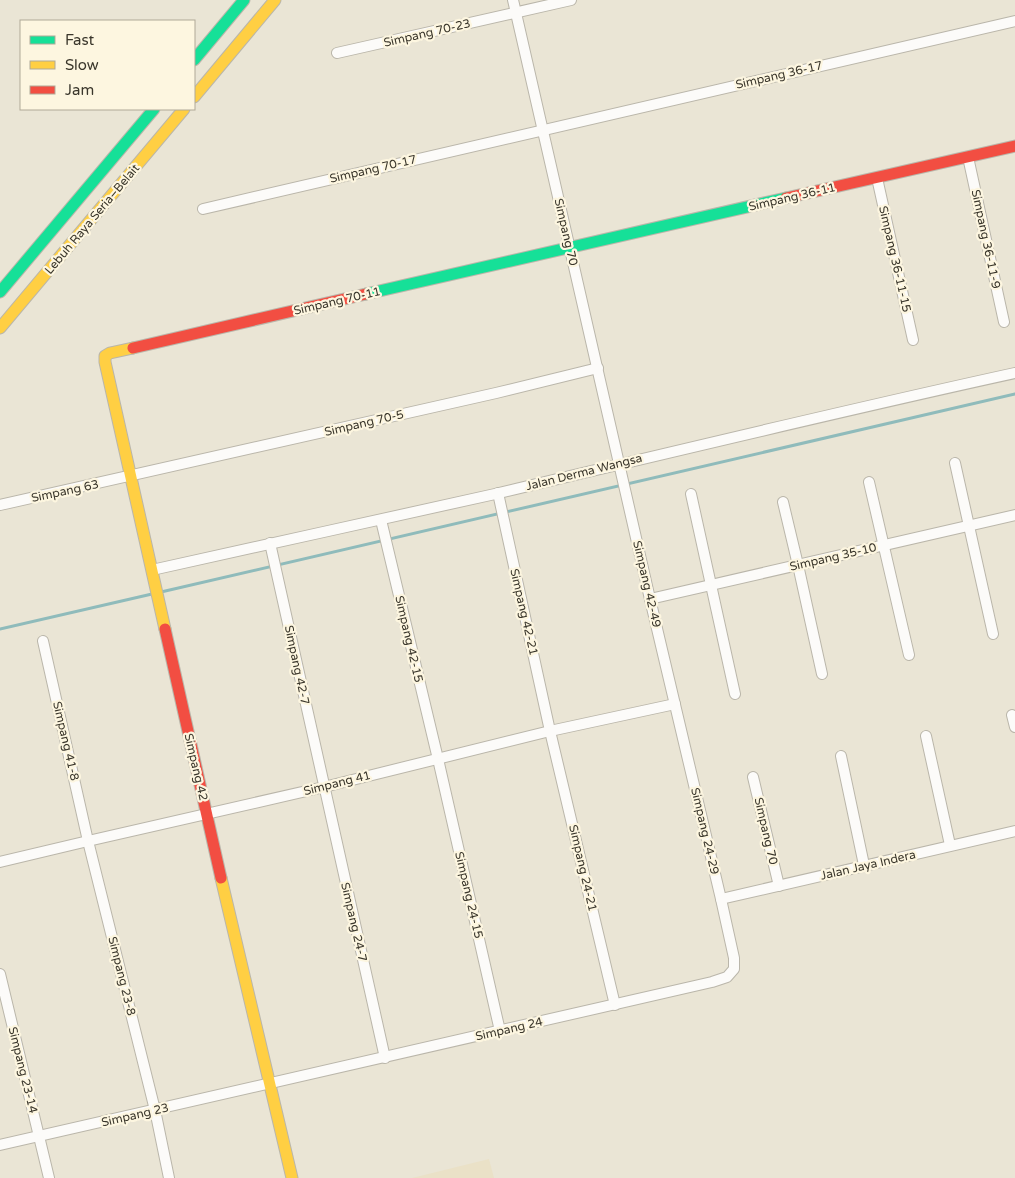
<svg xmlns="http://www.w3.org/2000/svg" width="1015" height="1178" font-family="'Varela Round',sans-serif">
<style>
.built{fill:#eae1c7}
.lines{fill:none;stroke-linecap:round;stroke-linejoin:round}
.stream{stroke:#8fbbbb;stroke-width:3}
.street-casing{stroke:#bab6aa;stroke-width:12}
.fast-casing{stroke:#bab6aa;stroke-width:13}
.slow-casing{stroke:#bab6aa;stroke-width:13}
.jam-casing{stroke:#bab6aa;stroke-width:13}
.street{stroke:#fcfbf9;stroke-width:10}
.fast{stroke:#16e098;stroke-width:11}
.slow{stroke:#ffcf43;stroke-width:11}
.jam{stroke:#f24e42;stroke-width:11}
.labels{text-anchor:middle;stroke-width:4.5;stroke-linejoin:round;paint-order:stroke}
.street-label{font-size:12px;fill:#3a362b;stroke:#fdf6e0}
</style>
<rect width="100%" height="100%" fill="#eae5d5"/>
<!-- built -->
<polygon class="built" points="489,1159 494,1178 412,1178"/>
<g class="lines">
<!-- stream -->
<g class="stream">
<polyline points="161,592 1015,394"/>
<polyline points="0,629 152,594"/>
</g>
<defs>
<g id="street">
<polyline points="337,53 571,0"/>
<polyline points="968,157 1004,322"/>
<polyline points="877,178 913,340"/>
<polyline points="203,209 1015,21"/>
<polyline points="955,463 993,634"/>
<polyline points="869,482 909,655"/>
<polyline points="498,493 550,731 615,1005"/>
<polyline points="691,494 735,694"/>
<polyline points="783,502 798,565 822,674"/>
<polyline points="0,505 496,393 598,368"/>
<polyline points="381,520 438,759 500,1031"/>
<polyline points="270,543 385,1058"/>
<path d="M152 570C266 544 381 520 495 494 668 453 841 411 1015 373"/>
<polyline points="650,599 1015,515"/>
<polyline points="43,641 88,841 155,1110 169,1178"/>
<polyline points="1012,715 1015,727"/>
<polyline points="926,736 950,845"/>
<polyline points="841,756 864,865"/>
<polyline points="753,777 779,886"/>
<polyline points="0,862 88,841 324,787 550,731 675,704"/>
<polyline points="721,899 1015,831"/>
<polyline points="0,974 49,1178"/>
<polyline points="0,1145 712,982 727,977 734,969 734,958 721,899 650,599 513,0"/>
</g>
<g id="fast">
<polyline points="194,60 244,0"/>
<polyline points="0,292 154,109"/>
<polyline points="366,294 786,198"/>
</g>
<g id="slow">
<polyline points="194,97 275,0"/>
<polyline points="0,328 184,109"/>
<polyline points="133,348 110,353 105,356 105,362 165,629"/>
<polyline points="221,878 292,1178"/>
</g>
<g id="jam">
<polyline points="786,198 1015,146"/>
<polyline points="133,348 366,294"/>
<polyline points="165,629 221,878"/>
</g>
</defs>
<!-- street casing -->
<use href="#street" class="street-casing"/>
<!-- fast casing -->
<use href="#fast" class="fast-casing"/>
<!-- slow casing -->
<use href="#slow" class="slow-casing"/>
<!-- jam casing -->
<use href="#jam" class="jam-casing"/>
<!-- street -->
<use href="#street" class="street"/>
<!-- fast -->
<use href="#fast" class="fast"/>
<!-- slow -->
<use href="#slow" class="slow"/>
<!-- jam -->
<use href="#jam" class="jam"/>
</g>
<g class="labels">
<!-- street labels -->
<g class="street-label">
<text transform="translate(427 33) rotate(-13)" y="4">Simpang 70-23</text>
<text transform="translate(779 75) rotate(-13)" y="4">Simpang 36-17</text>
<text transform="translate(373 169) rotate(-13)" y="4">Simpang 70-17</text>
<text transform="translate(792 197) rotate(-13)" y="4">Simpang 36-11</text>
<text transform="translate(92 219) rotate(-50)" y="4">Lebuh Raya Seria–Belait</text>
<text transform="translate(566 232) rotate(77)" y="4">Simpang 70</text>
<text transform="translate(986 239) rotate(78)" y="4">Simpang 36-11-9</text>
<text transform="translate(895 259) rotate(77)" y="4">Simpang 36-11-15</text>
<text transform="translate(337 301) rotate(-13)" y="4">Simpang 70-11</text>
<text transform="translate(364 423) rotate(-13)" y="4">Simpang 70-5</text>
<text transform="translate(584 472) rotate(-14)" y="4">Jalan Derma Wangsa</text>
<text transform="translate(65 491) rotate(-12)" y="4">Simpang 63</text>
<text transform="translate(833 557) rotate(-13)" y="4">Simpang 35-10</text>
<text transform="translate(647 584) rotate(77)" y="4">Simpang 42-49</text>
<text transform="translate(524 612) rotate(77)" y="4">Simpang 42-21</text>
<text transform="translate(409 639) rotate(77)" y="4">Simpang 42-15</text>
<text transform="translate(297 665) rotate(78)" y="4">Simpang 42-7</text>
<text transform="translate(66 741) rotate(77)" y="4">Simpang 41-8</text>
<text transform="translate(196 767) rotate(77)" y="4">Simpang 42</text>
<text transform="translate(337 783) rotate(-14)" y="4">Simpang 41</text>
<text transform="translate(705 831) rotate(77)" y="4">Simpang 24-29</text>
<text transform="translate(766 831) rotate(77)" y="4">Simpang 70</text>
<text transform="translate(868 865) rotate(-13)" y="4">Jalan Jaya Indera</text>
<text transform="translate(583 868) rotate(77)" y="4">Simpang 24-21</text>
<text transform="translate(469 895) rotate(77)" y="4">Simpang 24-15</text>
<text transform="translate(354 922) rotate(77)" y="4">Simpang 24-7</text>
<text transform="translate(122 976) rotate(76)" y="4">Simpang 23-8</text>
<text transform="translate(509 1029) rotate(-13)" y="4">Simpang 24</text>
<text transform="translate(23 1070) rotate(76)" y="4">Simpang 23-14</text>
<text transform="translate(135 1115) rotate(-13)" y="4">Simpang 23</text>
</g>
</g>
<!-- legend -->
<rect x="20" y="20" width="175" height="90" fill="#fdf6e0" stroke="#afa998"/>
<rect x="30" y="36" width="25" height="8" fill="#16e098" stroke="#afa998"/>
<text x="65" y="45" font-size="15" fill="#3a362b">Fast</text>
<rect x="30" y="61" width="25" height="8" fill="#ffcf43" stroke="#afa998"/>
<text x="65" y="70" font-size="15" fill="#3a362b">Slow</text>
<rect x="30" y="86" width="25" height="8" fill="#f24e42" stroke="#afa998"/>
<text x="65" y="95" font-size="15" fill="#3a362b">Jam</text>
</svg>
